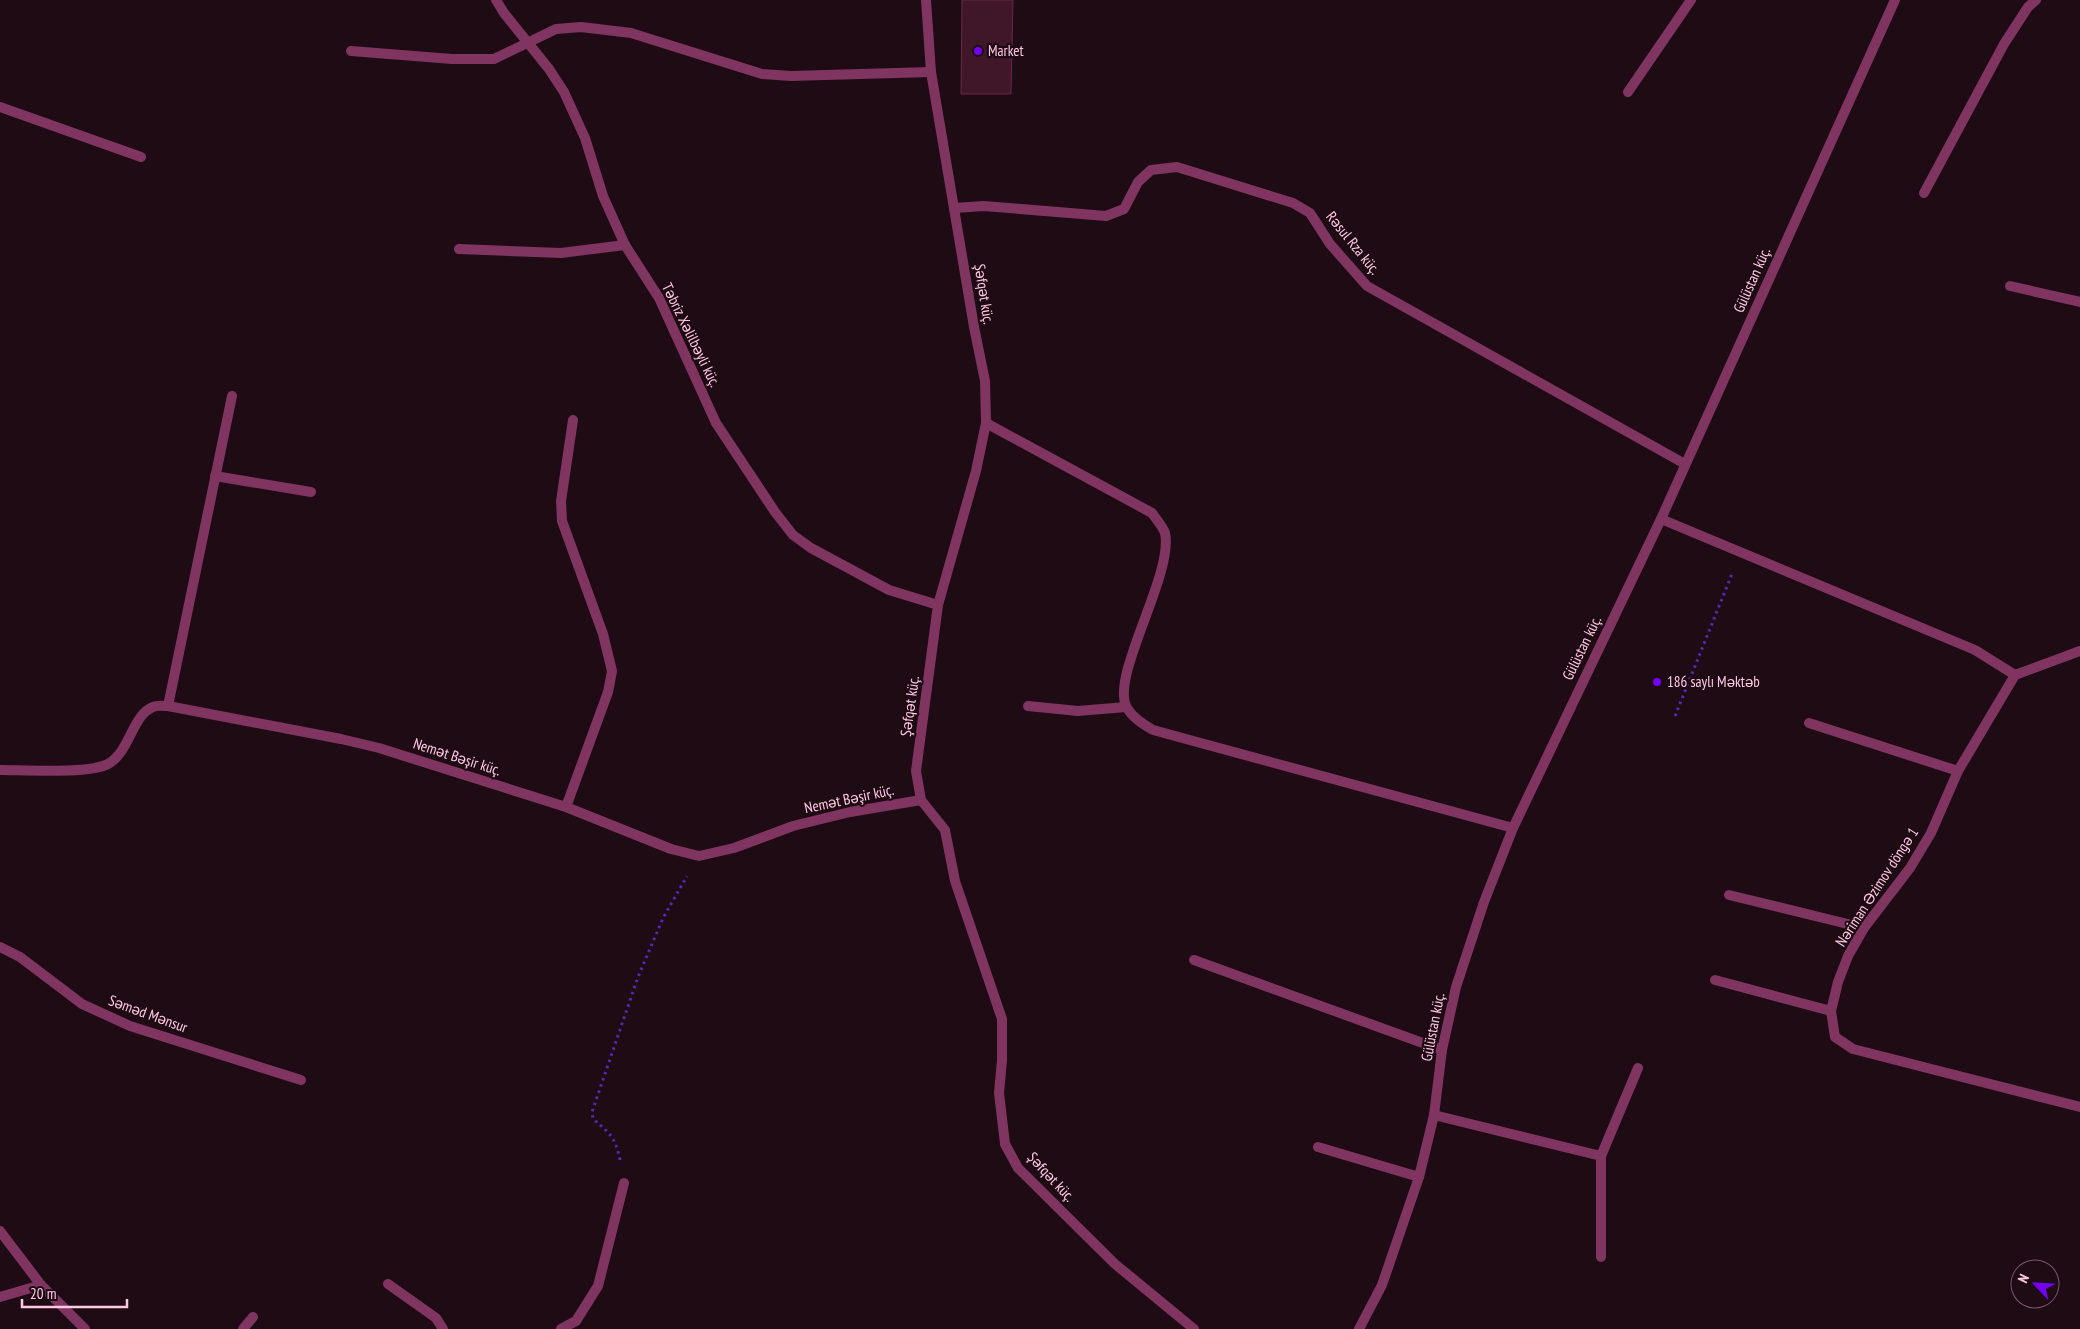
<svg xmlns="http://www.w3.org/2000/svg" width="2080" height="1329" font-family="'PT Sans Narrow',sans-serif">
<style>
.building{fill:#401728;stroke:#6c2845}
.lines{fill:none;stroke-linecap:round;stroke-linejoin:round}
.path{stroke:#5529b2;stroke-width:3;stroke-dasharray:2.5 4;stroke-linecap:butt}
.minor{stroke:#7f3560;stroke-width:10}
.poi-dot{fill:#7400f3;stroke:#1e0b14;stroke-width:2}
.labels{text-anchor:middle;stroke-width:4.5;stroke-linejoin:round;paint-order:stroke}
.poi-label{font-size:15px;fill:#ffc8e4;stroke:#1e0b14;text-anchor:start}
.street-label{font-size:15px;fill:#ffc8e4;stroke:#1e0b14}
</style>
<rect width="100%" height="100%" fill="#1e0b14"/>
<!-- building -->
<polygon class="building" points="962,0 1013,0 1011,94 961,94"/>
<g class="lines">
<!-- path -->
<g class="path">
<polyline points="1675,716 1732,574"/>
<path d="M620 1160C615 1137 611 1134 593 1119L592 1112 638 977 663 918 687 876"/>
</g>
<!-- minor -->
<g class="minor">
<polyline points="496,0 504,13 549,69 564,92 585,138 603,196 625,245 659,298 716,423 775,512 793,535 811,548 889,590 938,605"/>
<polyline points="926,0 931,72 974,327 985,381 986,423 976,471 938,605 916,771 921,800 945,830 955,881 1002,1019 1002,1060 999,1093 1005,1144 1018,1168 1115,1264 1194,1329"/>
<polyline points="351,51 452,59 494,59 556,29 581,27 631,33 762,74 791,76 931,72"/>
<polyline points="1628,92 1691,0"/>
<polyline points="0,107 141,157"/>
<polyline points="1924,193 2004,44 2028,7 2036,0"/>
<polyline points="954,208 984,206 1106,216 1124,209 1138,182 1151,170 1177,167 1293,203 1310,213 1330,244 1367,286 1685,464"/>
<polyline points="459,249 561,253 625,245"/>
<polyline points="2010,286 2080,302"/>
<path d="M986 423 1152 513C1156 519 1163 527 1165 533 1174 575 1109 677 1127 708 1133 718 1143 724 1153 730L1513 828"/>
<polyline points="215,476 311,492"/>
<polyline points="1661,519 1975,650 2015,675"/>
<polyline points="2080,651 2015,675 1958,771 1931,833 1910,868 1864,928 1848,956 1838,982 1831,1011 1835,1037 1853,1049 2080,1107"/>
<polyline points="168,706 232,396"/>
<polyline points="1028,706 1078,711 1126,707"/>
<polyline points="1809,723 1958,771"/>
<path d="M0 770C24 770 89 774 108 764 130 752 132 715 153 707 157 705 164 706 168 706L341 739 379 748 566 807 671 849 699 856 734 848 793 826 850 812 921 800"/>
<polyline points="566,807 608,692 612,671 603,634 562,521 561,501 573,420"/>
<polyline points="1729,895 1864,928"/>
<polyline points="0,947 20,957 82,1004 130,1026 301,1080"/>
<polyline points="1194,960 1442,1050"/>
<polyline points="1715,980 1831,1011"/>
<polyline points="1434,1115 1601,1156 1638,1068"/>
<polyline points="1318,1147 1419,1177"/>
<polyline points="0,1231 41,1285 85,1329"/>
<polyline points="1601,1257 1601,1156"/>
<polyline points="388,1284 436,1318 443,1329"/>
<polyline points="0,1297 41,1285"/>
<polyline points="243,1329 253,1317"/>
<polyline points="561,1329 576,1321 598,1286 624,1183"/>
<polyline points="1359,1329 1382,1285 1419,1177 1434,1115 1442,1050 1456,987 1484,902 1513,828 1661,519 1895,0"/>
</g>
</g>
<!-- markers -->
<g class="poi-dot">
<circle cx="978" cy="51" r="5"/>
<circle cx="1657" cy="682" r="5"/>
</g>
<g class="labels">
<!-- poi labels -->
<g class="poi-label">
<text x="988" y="56">Market</text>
<text x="1667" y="687">186 saylı Məktəb</text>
</g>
<!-- street labels -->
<g class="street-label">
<text transform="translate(1353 243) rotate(51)" y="5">Rəsul Rza küç.</text>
<text transform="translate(1752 280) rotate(-66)" y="5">Gülüstan küç.</text>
<text transform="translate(984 294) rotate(81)" y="5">Şəfqət küç.</text>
<text transform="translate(691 335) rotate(64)" y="5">Təbriz Xəlilbəyli küç.</text>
<text transform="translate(1582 648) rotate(-64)" y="5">Gülüstan küç.</text>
<text transform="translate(910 706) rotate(-82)" y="5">Şəfqət küç.</text>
<text transform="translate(457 757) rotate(18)" y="5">Nemət Bəşir küç.</text>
<text transform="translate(849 799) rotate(-12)" y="5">Nemət Bəşir küç.</text>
<text transform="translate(1877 887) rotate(-57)" y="5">Nəriman Əzimov döngə 1</text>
<text transform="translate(148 1014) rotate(20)" y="5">Səməd Mənsur</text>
<text transform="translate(1433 1027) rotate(-79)" y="5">Gülüstan küç.</text>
<text transform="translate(1051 1177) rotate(47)" y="5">Şəfqət küç.</text>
</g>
</g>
<!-- north arrow -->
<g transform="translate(2035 1284) rotate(295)"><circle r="24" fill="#1e0b14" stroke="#785767"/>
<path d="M0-4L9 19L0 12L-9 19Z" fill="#7400f3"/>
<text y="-8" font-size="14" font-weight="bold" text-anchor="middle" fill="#ffc8e4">N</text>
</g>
<!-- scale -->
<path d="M22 1299v8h105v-8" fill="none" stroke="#ffc8e4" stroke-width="2.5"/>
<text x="30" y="1299" font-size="15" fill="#ffc8e4" stroke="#1e0b14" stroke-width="4" paint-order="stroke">20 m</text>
</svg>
